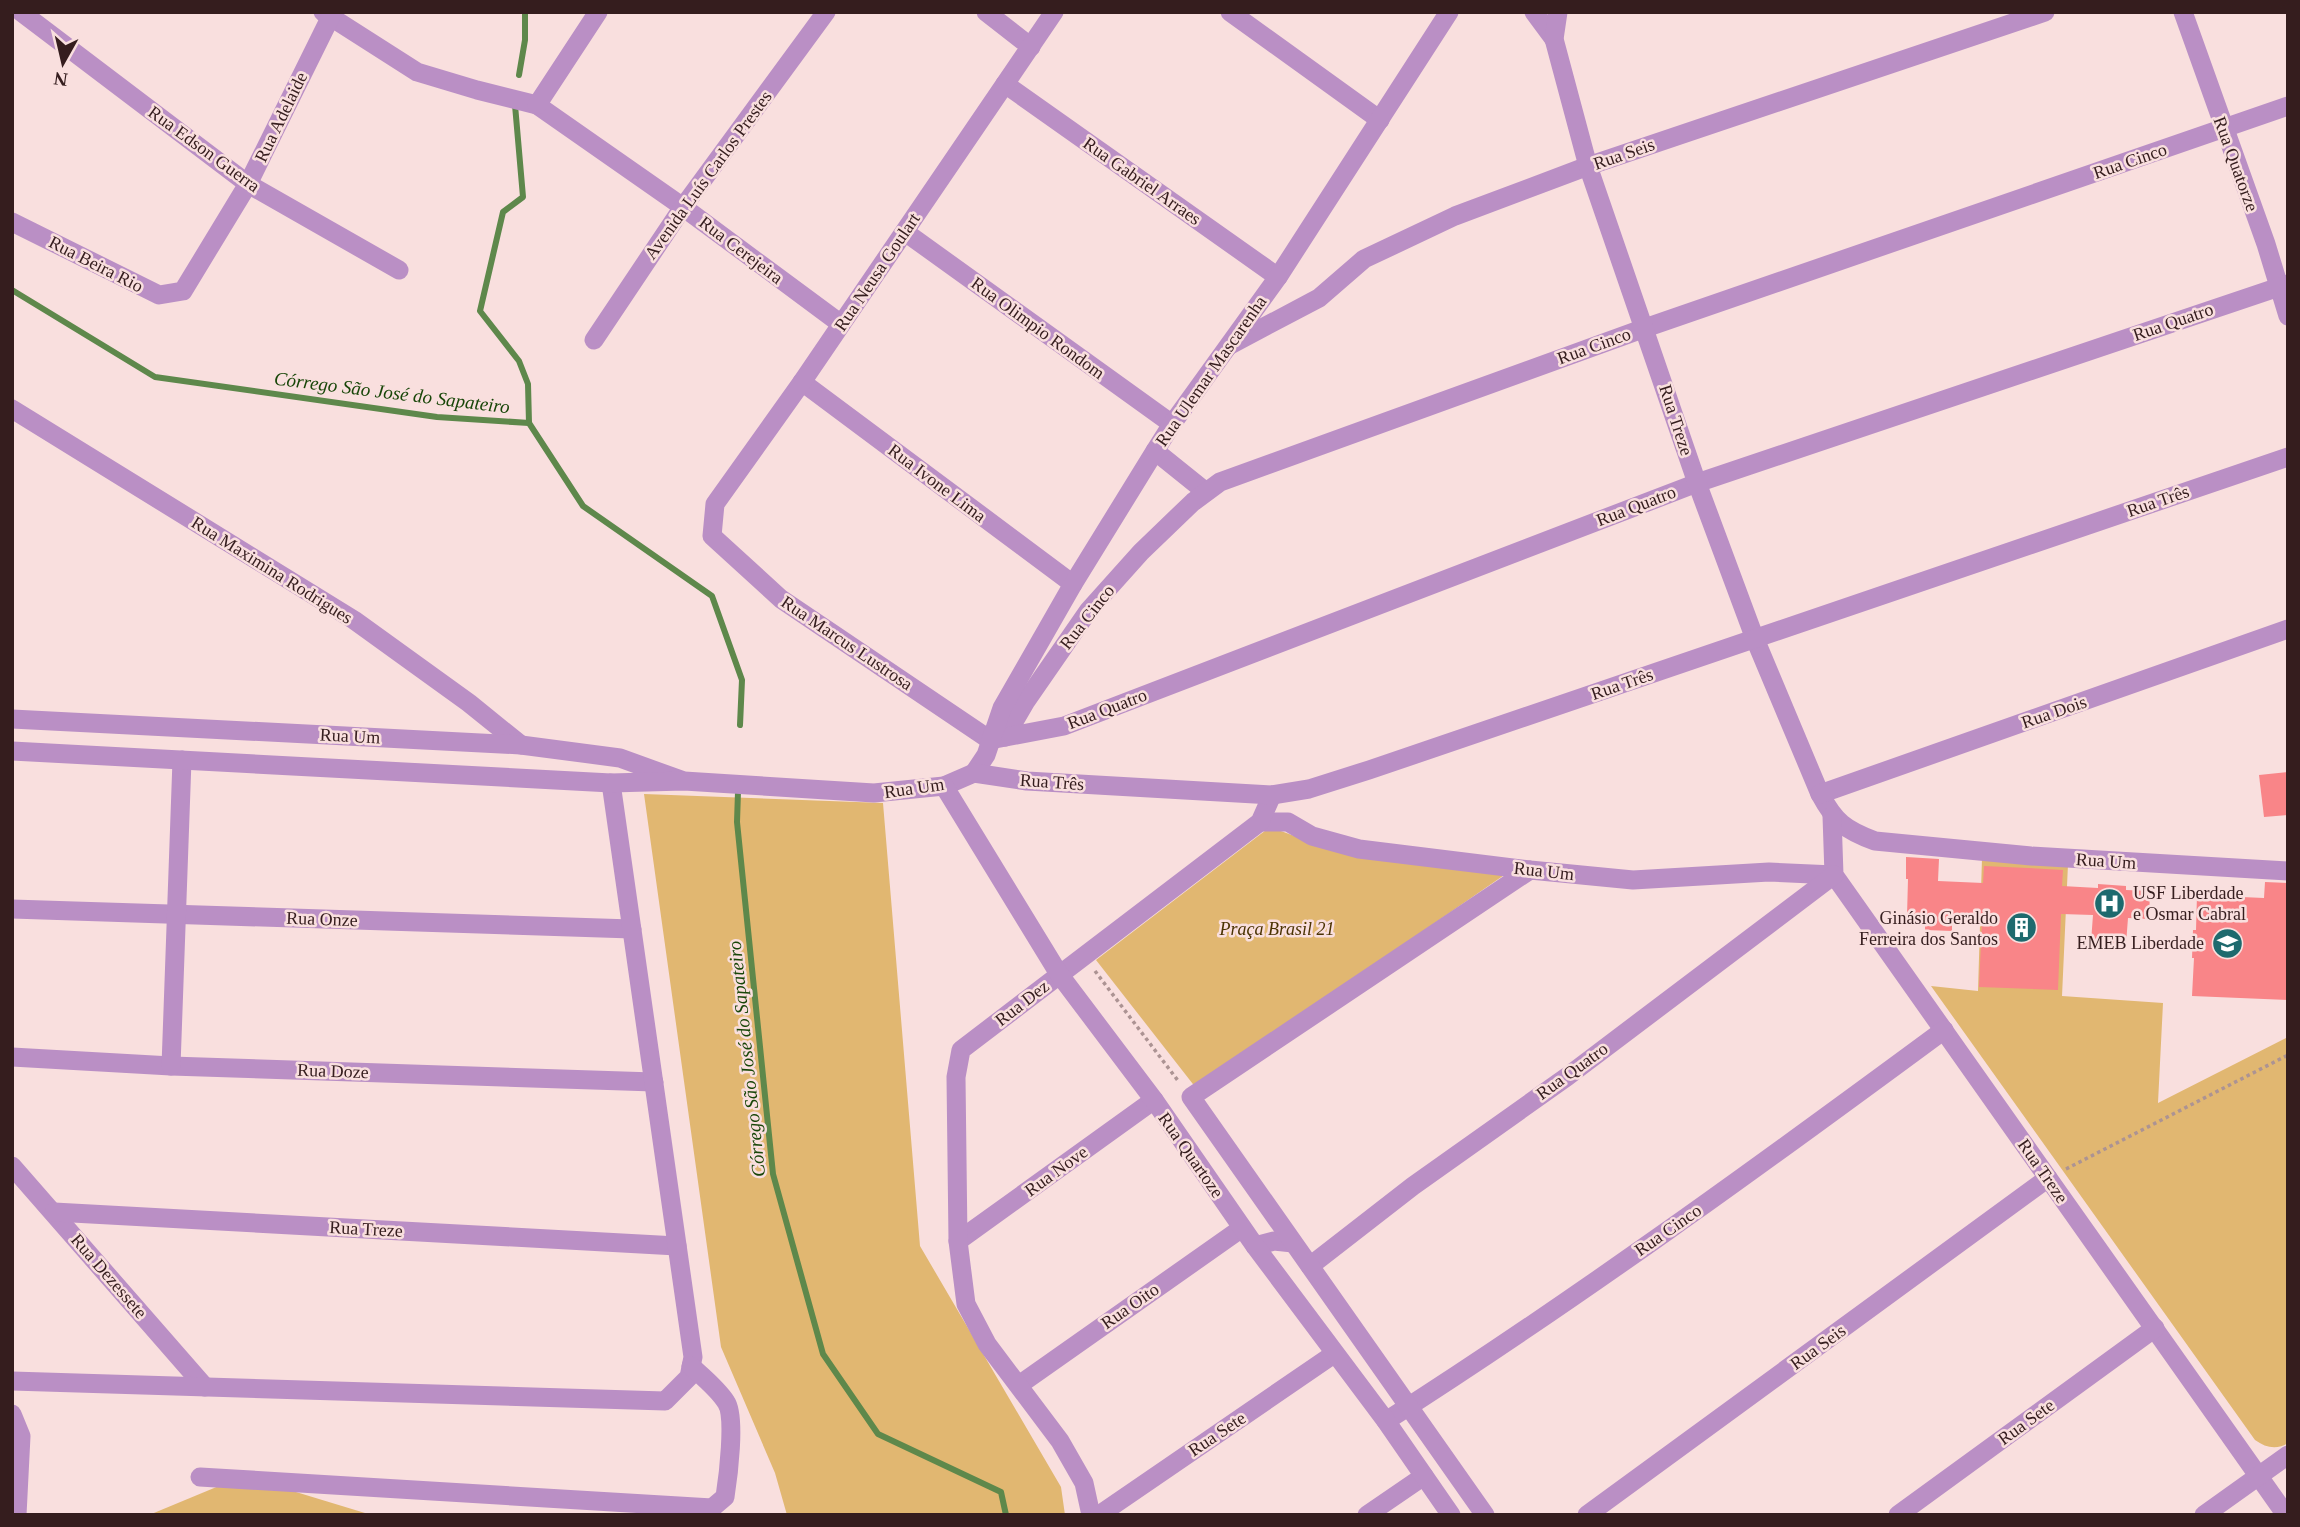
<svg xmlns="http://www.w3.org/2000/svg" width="2300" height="1527" font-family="'Times New Roman',serif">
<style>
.green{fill:#e1b771}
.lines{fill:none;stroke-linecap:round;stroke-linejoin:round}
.stream{stroke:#5e884b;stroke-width:6}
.building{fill:#f98588}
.path{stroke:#ac9393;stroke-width:3.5;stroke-dasharray:3.5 3.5;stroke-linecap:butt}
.minor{stroke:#ba8fc5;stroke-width:19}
.tertiary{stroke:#ba8fc5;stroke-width:19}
.labels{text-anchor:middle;stroke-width:5;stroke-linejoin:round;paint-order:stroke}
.street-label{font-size:18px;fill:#351d1e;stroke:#f9dfde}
.poi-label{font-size:18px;fill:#351d1e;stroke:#f9dfde;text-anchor:end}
.park-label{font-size:18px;font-style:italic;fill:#4b3303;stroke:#f9dfde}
.water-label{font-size:19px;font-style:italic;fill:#184608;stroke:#f9dfde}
</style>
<rect width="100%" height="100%" fill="#f9dfde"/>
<!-- green -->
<g class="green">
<polygon points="644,794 883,803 920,1246 1061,1487 1065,1515 787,1515 775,1473 721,1347"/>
<polygon points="1270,827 1338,852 1510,871 1196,1088 1096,960"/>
<path d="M1982 858 2068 864 2062 996 2163 1003 2158 1103 2288 1037V1443C2277 1450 2266 1448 2255 1440L1931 986 1978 991Z"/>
<polygon points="243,1476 365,1513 367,1515 149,1515"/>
</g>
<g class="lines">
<!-- stream -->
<g class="stream">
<polyline points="519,75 525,40 525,12"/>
<polyline points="515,105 523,197 503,212 480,311 519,361 528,384 529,423"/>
<polyline points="12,290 155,377 437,417 529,423"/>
<polyline points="529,423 583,506 712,596 742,680 740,725"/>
<polyline points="738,792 737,822 773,1174 823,1354 878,1434 1001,1492 1006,1515"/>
</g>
</g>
<!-- building -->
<g class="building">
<polygon points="2288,772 2288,815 2264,817 2259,775"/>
<polygon points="1906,857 1939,859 1938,881 1983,883 1984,866 2028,868 2063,870 2062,886 2098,888 2098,884 2126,886 2126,890 2150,891 2149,919 2128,918 2126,944 2091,942 2093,915 2061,914 2058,990 1979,987 1982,920 1952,919 1952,931 1925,930 1925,917 1907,916 1908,879 1906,879"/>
<polygon points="2265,882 2288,883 2288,1000 2192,996 2194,958 2192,958 2193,930 2196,930 2197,895 2264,898"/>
</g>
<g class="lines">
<!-- path -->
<g class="path">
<polyline points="1095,971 1179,1082"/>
<polyline points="2066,1169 2288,1055"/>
</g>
<!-- minor -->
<g class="minor">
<polyline points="21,12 248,184 399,270"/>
<polyline points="323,12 417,72 477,90 537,105 683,207 841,324"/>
<polyline points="986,12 1031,47"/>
<polyline points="1230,12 1380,120"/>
<polyline points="2183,12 2266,244 2288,316"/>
<polyline points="1005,84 1278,277"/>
<polyline points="537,105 598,12"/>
<polyline points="12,222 159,295 183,291 248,184 333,12"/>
<polyline points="905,232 1172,424"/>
<polyline points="594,340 683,207 826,12"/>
<polyline points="1230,345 1319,298 1364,259 1455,216 1588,166 2045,12"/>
<polyline points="802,382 1073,584"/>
<polyline points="12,409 354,620 469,703 521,745"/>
<polyline points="1155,451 1206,492"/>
<path d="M1755 639 1820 794C1835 822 1845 830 1875 841L2031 856 2288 871"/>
<polyline points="12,719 521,745 620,758 681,780"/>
<polyline points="1005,737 1026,701 1089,610 1141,552 1193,502 1220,482 1645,328 2288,106"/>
<polyline points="990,740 1064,726 1697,483 2288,284"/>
<polyline points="990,740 781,599 712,536 715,504 802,382 1054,12"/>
<polyline points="974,773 986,755 1002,708 1073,584 1155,451 1172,424 1278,277 1449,12"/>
<polyline points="1820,794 2288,629"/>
<polyline points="1832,816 1834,875 2286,1515"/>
<polyline points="1260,822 1288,822 1312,836 1359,849 1530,870 1633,880 1769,872 1834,875"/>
<polyline points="12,909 632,929"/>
<polyline points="12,1057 171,1066 654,1082"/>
<polyline points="171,1066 182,760"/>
<polyline points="12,1166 205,1387"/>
<polyline points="54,1212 677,1246"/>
<polyline points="958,1241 1154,1100"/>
<polyline points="1255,1246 1274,1241 1293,1243"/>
<polyline points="1310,1266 1413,1186 1568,1076 1834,875"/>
<polyline points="12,1381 665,1401 689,1377 693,1357 611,783"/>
<polyline points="1019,1385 1242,1228"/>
<polyline points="12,1414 21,1436 17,1515"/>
<path d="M1386 1421C1577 1299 1761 1165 1944 1030"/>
<path d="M200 1477 712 1508 725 1497C728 1478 736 1416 726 1402 718 1389 703 1377 691 1366"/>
<polyline points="1091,1515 1084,1483 1060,1441 987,1344 966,1304 958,1241 956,1077 961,1050 1260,822 1272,795"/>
<polyline points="1099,1515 1334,1354"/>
<polyline points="1367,1515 1424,1476"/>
<polyline points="1485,1515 1191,1097 1530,870"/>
<polyline points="1587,1515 2048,1178"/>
<polyline points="1898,1515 2155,1328"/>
<polyline points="2204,1515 2288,1455"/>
</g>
<!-- tertiary -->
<g class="tertiary">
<polyline points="1534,12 1554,39"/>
<polyline points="1558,12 1554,39 1588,166 1697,483 1755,639"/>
<polyline points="12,751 611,783 684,781 874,793 944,786 974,773 1027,781 1272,795 1309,789 1369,770 2288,457"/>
<polyline points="944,786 1059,974 1154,1100 1255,1246 1386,1421 1451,1515"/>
</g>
</g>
<!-- icons -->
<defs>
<symbol id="hospital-disc" viewBox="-11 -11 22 22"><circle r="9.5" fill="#1e6a6e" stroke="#f9dfde"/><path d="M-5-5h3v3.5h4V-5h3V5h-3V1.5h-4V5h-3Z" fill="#fff"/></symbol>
<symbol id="building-disc" viewBox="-11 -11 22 22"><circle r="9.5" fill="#1e6a6e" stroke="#f9dfde"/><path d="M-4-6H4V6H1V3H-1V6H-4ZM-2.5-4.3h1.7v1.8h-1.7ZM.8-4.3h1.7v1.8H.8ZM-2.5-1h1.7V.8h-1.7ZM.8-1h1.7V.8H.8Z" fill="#fff"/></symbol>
<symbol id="school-disc" viewBox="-11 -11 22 22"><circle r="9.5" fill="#1e6a6e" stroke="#f9dfde"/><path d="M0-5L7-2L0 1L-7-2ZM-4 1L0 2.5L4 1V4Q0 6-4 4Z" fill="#fff"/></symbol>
</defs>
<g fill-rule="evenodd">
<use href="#hospital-disc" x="2092" y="886" width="35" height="35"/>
<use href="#building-disc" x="2004" y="910" width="35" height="35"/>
<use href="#school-disc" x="2210" y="926" width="35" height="35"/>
</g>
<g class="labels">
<!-- street labels -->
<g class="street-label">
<text transform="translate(281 117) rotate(-64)" y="6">Rua Adelaide</text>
<text transform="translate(204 149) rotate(36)" y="6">Rua Edson Guerra</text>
<text transform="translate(1624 154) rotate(-19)" y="6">Rua Seis</text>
<text transform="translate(2130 161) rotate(-19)" y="6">Rua Cinco</text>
<text transform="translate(2236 164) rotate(70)" y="6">Rua Quatorze</text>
<text transform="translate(708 175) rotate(-54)" y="6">Avenida Luís Carlos Prestes</text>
<text transform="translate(1142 181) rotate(35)" y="6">Rua Gabriel Arraes</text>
<text transform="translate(741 250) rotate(37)" y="6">Rua Cerejeira</text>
<text transform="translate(96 264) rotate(27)" y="6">Rua Beira Rio</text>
<text transform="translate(877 272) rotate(-56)" y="6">Rua Neusa Goulart</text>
<text transform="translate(2173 322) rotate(-19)" y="6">Rua Quatro</text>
<text transform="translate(1038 328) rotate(36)" y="6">Rua Olimpio Rondom</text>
<text transform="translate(1594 346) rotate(-20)" y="6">Rua Cinco</text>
<text transform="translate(1211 371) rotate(-55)" y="6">Rua Ulemar Mascarenha</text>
<text transform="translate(1676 420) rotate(72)" y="6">Rua Treze</text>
<text transform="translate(937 483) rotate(37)" y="6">Rua Ivone Lima</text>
<text transform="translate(2158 501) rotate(-19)" y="6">Rua Três</text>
<text transform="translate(1636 506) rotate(-21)" y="6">Rua Quatro</text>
<text transform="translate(272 570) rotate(32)" y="6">Rua Maximina Rodrigues</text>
<text transform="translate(1087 617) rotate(-52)" y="6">Rua Cinco</text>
<text transform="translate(847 643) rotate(34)" y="6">Rua Marcus Lustrosa</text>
<text transform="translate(1622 684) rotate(-19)" y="6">Rua Três</text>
<text transform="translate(1107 709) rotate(-21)" y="6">Rua Quatro</text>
<text transform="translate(2054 712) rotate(-19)" y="6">Rua Dois</text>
<text transform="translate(350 736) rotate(3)" y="6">Rua Um</text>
<text transform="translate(1052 782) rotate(4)" y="6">Rua Três</text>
<text transform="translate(914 788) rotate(-8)" y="6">Rua Um</text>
<text transform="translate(2106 861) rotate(4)" y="6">Rua Um</text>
<text transform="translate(1544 871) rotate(6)" y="6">Rua Um</text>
<text transform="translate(322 919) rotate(2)" y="6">Rua Onze</text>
<text transform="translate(1022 1003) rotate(-38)" y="6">Rua Dez</text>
<text transform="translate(333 1071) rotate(2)" y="6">Rua Doze</text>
<text transform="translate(1572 1071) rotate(-36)" y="6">Rua Quatro</text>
<text transform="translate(1191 1155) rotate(55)" y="6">Rua Quartoze</text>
<text transform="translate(1056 1171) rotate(-36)" y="6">Rua Nove</text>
<text transform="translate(2043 1171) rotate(55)" y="6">Rua Treze</text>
<text transform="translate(366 1229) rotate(3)" y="6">Rua Treze</text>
<text transform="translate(1668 1230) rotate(-35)" y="6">Rua Cinco</text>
<text transform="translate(109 1276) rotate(49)" y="6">Rua Dezessete</text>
<text transform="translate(1130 1306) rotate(-35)" y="6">Rua Oito</text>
<text transform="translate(1818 1347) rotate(-36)" y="6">Rua Seis</text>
<text transform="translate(2026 1422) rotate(-36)" y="6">Rua Sete</text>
<text transform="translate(1217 1434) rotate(-34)" y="6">Rua Sete</text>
</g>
<!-- poi labels -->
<g class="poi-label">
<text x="2133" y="899" text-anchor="start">USF Liberdade<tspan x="2133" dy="21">e Osmar Cabral</tspan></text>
<text x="1998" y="924">Ginásio Geraldo<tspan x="1998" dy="21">Ferreira dos Santos</tspan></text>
<text x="2204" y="949">EMEB Liberdade</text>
</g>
<!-- park labels -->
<g class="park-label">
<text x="1277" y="935">Praça Brasil 21</text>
</g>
<!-- water labels -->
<g class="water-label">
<text transform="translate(392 392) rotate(7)" y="7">Córrego São José do Sapateiro</text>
<text transform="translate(746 1059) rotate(-96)" y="7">Córrego São José do Sapateiro</text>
</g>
</g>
<!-- border -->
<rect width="2300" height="1527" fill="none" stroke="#351d1e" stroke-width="28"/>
<!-- north arrow -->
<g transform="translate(63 63) rotate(188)" stroke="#f9dfde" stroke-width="5" paint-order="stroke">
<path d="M0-5L12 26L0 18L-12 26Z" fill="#351d1e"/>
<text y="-10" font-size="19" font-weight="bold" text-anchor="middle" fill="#351d1e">N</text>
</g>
</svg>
